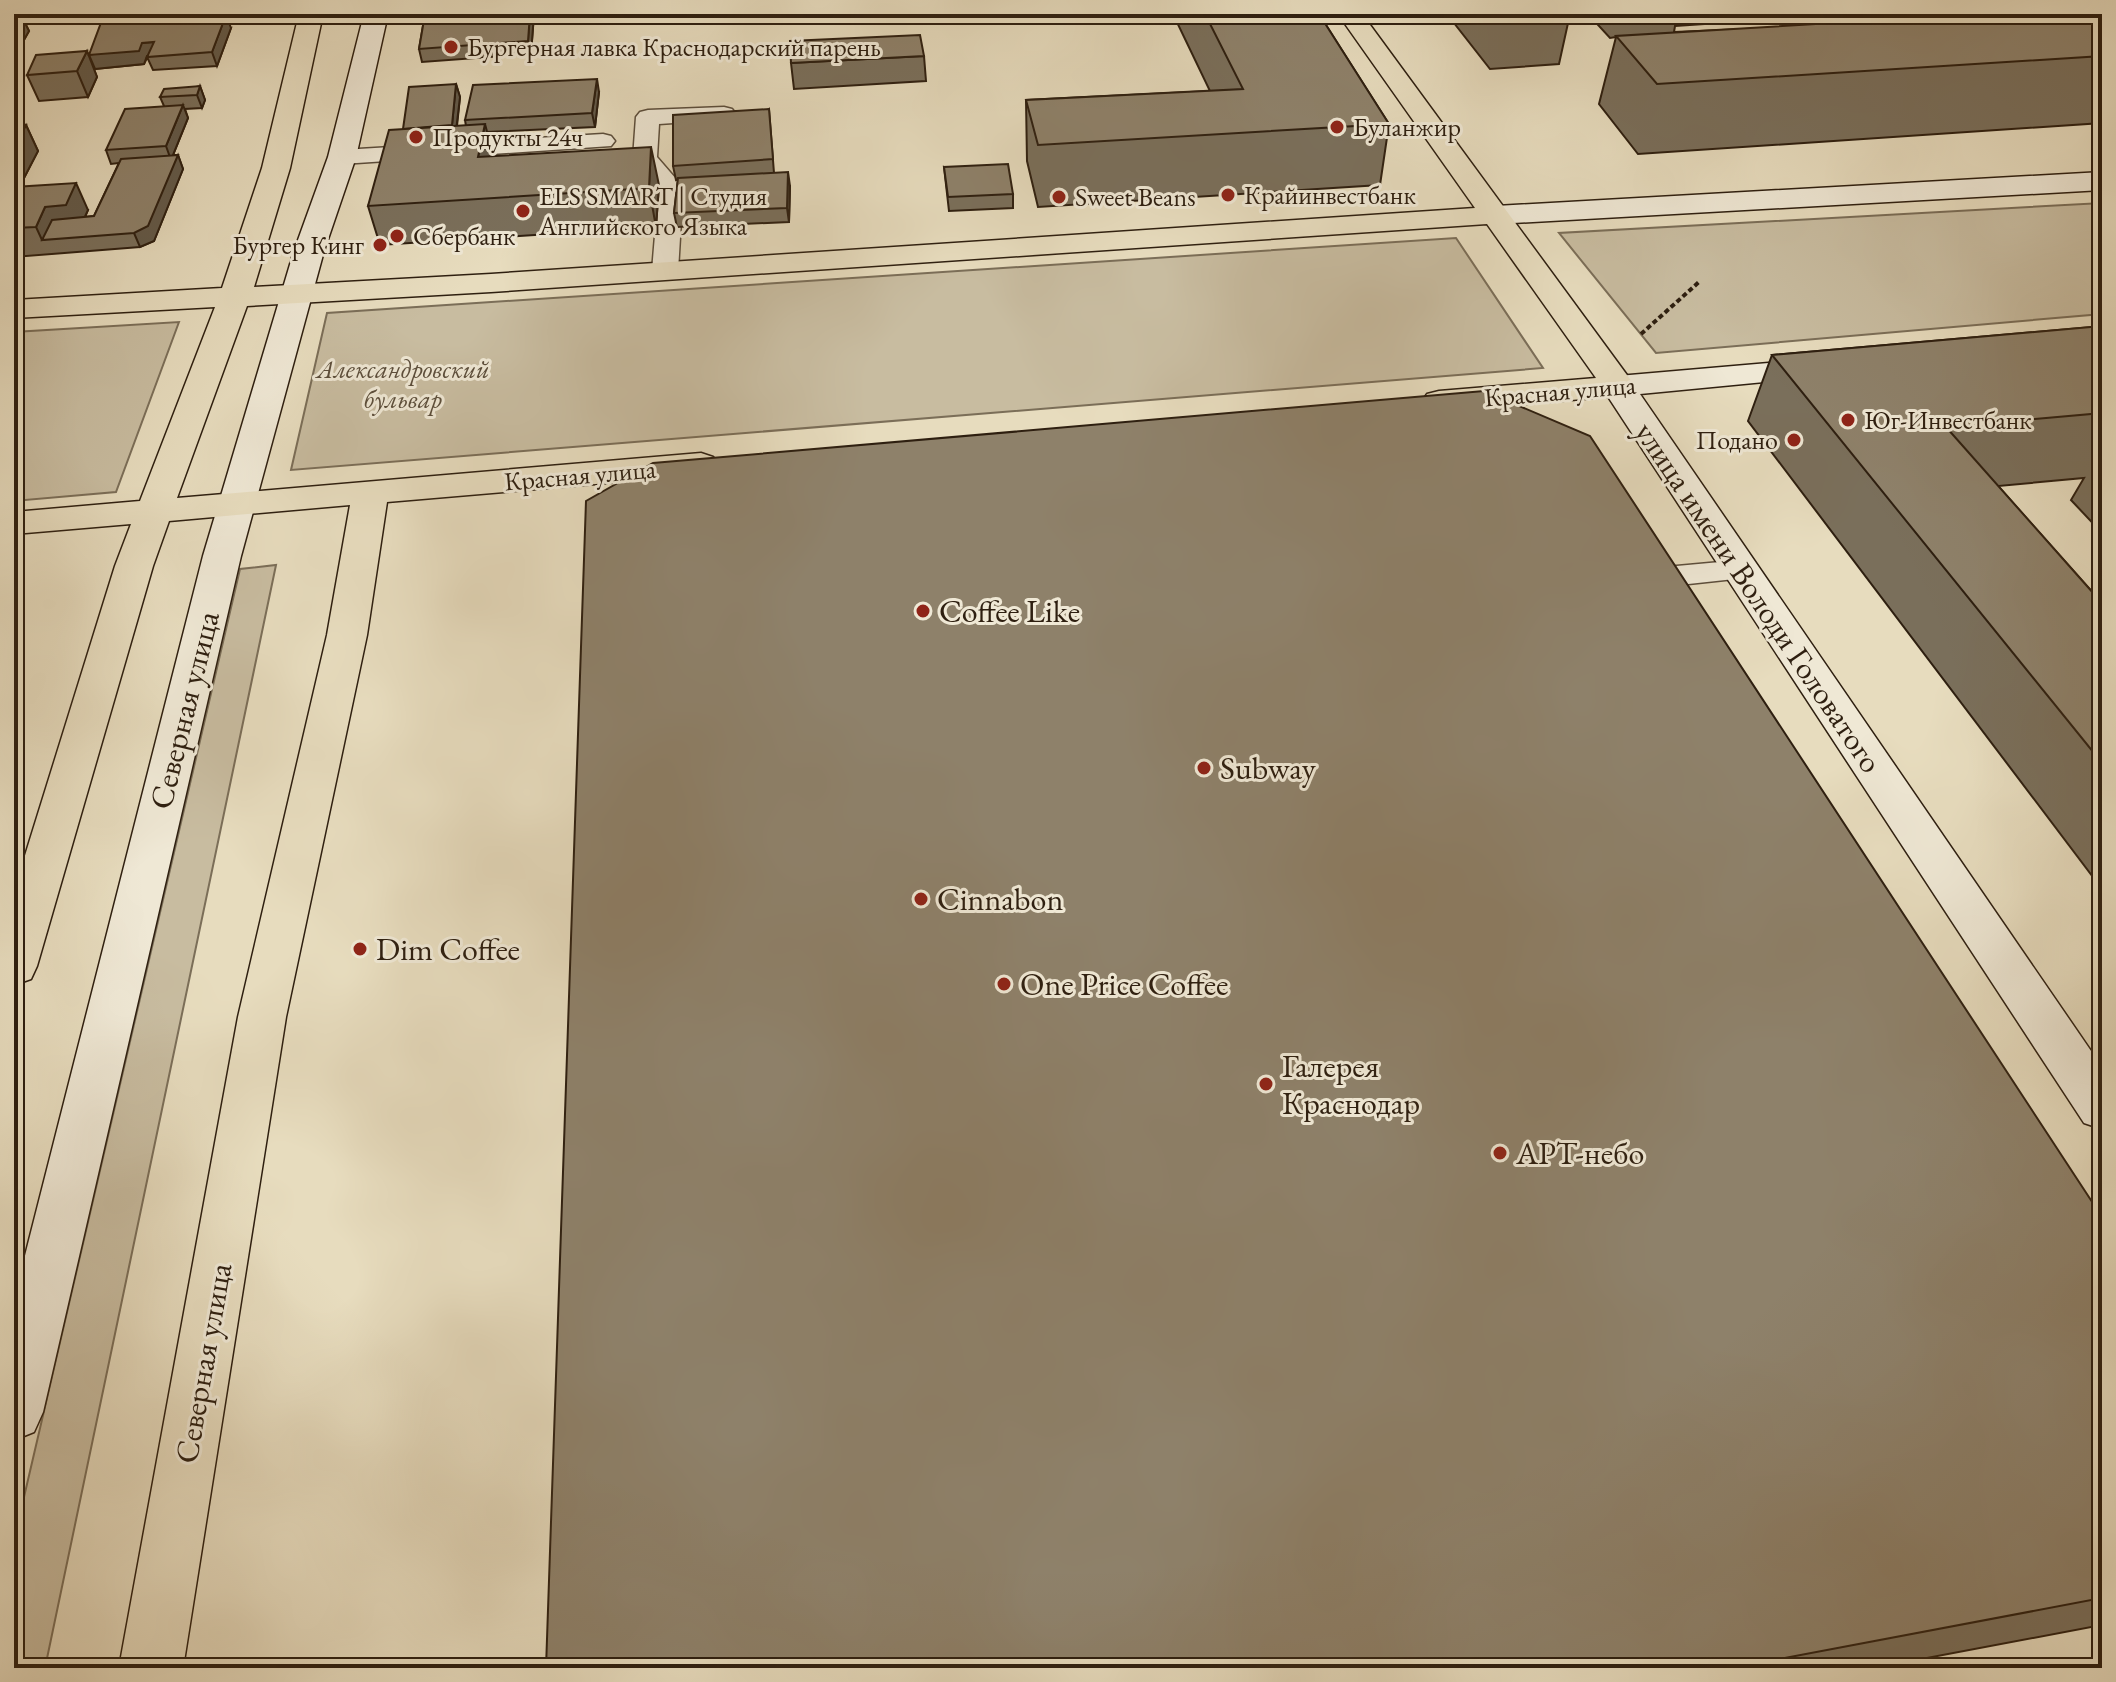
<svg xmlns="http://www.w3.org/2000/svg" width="2116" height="1682" font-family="'EB Garamond',serif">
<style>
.green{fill:#c8bca0;stroke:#7b6e58;stroke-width:2}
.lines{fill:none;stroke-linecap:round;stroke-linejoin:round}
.lane-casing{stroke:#5c4e3c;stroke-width:3}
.secondary-casing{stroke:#2e1f10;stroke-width:3}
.primary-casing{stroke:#2e1f10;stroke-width:3}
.path{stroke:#2e1f10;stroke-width:4;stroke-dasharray:5 3;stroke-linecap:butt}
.lane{fill:#efe8d5;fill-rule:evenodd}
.secondary{fill:#efe8d5;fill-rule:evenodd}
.primary{fill:#e7dcbe;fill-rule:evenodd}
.wall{fill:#7a6f5b;stroke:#2e1f10;stroke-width:2}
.shaded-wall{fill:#635a4a;stroke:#2e1f10;stroke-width:2}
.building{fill:#8e816a;stroke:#2e1f10;stroke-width:2}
.poi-dot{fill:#8f2418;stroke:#efe8d5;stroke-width:3}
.labels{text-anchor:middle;stroke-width:6;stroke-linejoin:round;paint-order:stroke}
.far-poi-label{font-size:26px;fill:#2e1f10;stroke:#efe8d5;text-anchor:start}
.far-park-label{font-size:26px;font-style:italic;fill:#5c4e3b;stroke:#efe8d5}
.far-street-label{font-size:26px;fill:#2e1f10;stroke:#efe8d5}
.street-label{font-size:32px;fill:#2e1f10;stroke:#efe8d5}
.poi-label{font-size:32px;fill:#2e1f10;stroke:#efe8d5;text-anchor:start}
</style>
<rect width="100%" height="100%" fill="#e7dcbe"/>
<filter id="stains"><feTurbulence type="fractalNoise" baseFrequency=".0025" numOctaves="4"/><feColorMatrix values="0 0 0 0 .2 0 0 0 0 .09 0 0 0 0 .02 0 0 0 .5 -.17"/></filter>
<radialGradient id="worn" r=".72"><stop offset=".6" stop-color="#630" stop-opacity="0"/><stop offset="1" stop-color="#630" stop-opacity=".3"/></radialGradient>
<!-- green -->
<g class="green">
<polygon points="2102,203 2102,314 1656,353 1559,233"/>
<polygon points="1456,238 1543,368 291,470 327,313"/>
<polygon points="179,322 116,492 14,501 14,332"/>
<polygon points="276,565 45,1668 14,1668 14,1540 240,569"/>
</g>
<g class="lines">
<defs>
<g id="lane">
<polygon points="724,107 732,109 736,114 732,119 659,124 657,157 683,187 678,271 674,277 656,277 652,271 659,188 633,158 636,117 640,112 648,110"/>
<polygon points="603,134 611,136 615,141 611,146 342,164 334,162 330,157 334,152 342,150"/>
<polygon points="1742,560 1753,563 1758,570 1753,577 1633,590 1621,587 1617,580 1621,573 1633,570"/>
</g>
<g id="secondary">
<polygon points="364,14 388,14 356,157 324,251 241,556 43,1412 34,1432 14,1440 14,1299 203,556 294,251 328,157"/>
<polygon points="2102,172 2102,190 1496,224 1486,221 1481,215 1486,209 1496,206"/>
<polygon points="1825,358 1837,361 1841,368 1837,375 1640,394 2102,1067 2102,1129 2084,1123 1601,386 1606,379 1618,376"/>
</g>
<polygon id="primary" points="299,14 323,14 290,168 254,287 491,274 1475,208 1338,14 1362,14 1635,386 1630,393 1618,396 1439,411 1427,408 1422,401 1427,394 1439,391 1596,378 1487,224 491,292 247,306 177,498 701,453 713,457 719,464 713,471 701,475 387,502 367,635 286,1017 183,1668 119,1668 238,1017 327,635 350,505 169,521 153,566 37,966 31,979 14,985 14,891 115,566 131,524 14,534 14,512 140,501 215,307 14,318 14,300 222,288 262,168"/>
</defs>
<!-- lane casing -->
<use href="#lane" class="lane-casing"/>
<!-- secondary casing -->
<use href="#secondary" class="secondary-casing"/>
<!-- primary casing -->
<use href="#primary" class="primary-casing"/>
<!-- path -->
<polyline class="path" points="1641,334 1699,282"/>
<!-- lane -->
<use href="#lane" class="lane"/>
<!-- secondary -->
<use href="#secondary" class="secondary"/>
<!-- primary -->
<use href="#primary" class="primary"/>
</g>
<!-- wall -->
<g class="wall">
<polygon points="425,14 534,14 531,54 422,62 419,49"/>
<polygon points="644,14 768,14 645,22"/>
<polygon points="1173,14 1319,14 1389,124 1380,185 1038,207 1027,161 1026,100 1210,91"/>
<polygon points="1447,14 1570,14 1559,64 1490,69"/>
<polygon points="1588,14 1707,14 1704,24 1675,26 1674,32 2102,14 2102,123 1638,154 1599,104 1616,37 1610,38"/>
<polygon points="14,19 23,19 29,31 20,47 14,47"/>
<polygon points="231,28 217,66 153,70 147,57 148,56 144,64 95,69"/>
<polygon points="87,51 97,77 88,97 39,101 27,75"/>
<polygon points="924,56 926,81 794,89 791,63"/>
<polygon points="456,84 460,97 457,126 466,126 465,120 599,92 595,127 487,132 493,156 659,185 656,227 380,245 368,206 403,129"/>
<polygon points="200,86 205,100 202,108 185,109 188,118 173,155 178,155 183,169 154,241 140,247 14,257 14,187 88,210 85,217 94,216 119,163 111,164 106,150 164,106 160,97"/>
<polygon points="769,109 774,173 790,186 789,222 677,227 674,213 678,179 676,180 673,166"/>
<polygon points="26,125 38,151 24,178 14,179 14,126"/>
<polygon points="944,167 1013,194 1013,208 949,211"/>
<polygon points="2102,326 2102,533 2071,500 2084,478 1998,486 2102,603 2102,889 1748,421 1772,355"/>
<polygon points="2102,1217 2102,1625 1874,1668 546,1668"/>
</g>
<!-- shaded-wall -->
<g class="shaded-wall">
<polygon points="530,14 534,14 531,54 528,41"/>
<polygon points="226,15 231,28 217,66 212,52"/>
<polygon points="23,19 29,31 20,47 14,34"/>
<polygon points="154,42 159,55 147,56 144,64 95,69 89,55 142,43"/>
<polygon points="87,51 97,77 88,97 77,71"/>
<polygon points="597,79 599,92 595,127 592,113"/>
<polygon points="456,84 460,97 455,139 452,125"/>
<polygon points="200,86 205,100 202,108 197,95"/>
<polygon points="183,105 188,118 171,160 166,146"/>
<polygon points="485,124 495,162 478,157"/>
<polygon points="26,125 38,151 24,178 14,156 14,147"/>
<polygon points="651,147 659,185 656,227 649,188"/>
<polygon points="178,155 183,169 154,241 140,247 134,233"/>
<polygon points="788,172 790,186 789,222 787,208"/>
<polygon points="76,183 88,210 78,232 42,240 36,227 45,207"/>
</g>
<!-- building -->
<g class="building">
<polygon points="186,14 226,15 212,52 147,57 154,42 142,43 139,51 89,55 102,20"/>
<polygon points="425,14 530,14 528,41 419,49"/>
<polygon points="1205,14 1319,14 1389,124 1038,145 1026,100 1243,89"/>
<polygon points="1984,14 2102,14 2102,56 1657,84 1616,36"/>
<polygon points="14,19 23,19 14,34"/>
<polygon points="920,35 924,56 791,63 790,41"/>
<polygon points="87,51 77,71 27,75 36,55"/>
<polygon points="597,79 592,113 465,120 473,85"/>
<polygon points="456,84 452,125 403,129 409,87"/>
<polygon points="200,86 197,95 160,97 164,89"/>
<polygon points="183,105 166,146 106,150 125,109"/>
<polygon points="769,109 773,159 673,166 673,115"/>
<polygon points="485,124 478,157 651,147 649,188 368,206 389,130"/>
<polygon points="26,125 14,147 14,126"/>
<polygon points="178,155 148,226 134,233 42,240 52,220 94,216 121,159"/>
<polygon points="1008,164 1013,194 948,197 944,167"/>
<polygon points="788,172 787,208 674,213 678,178"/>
<polygon points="76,183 66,205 45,207 36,227 14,228 14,187"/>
<polygon points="2102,326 2102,413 1946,427 2102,603 2102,763 1772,355"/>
<polygon points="1484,391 1590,436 2102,1217 2102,1598 1732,1668 546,1668 586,501 653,463"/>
</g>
<!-- markers -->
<g class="poi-dot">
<circle cx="451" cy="47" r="8"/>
<circle cx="1337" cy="127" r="8"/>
<circle cx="416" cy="137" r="8"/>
<circle cx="1228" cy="195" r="8"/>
<circle cx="1059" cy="197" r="8"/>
<circle cx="523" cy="211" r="8"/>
<circle cx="397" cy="236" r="8"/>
<circle cx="380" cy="245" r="8"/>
<circle cx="1848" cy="420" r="8"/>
<circle cx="1794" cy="440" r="8"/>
<circle cx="923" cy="611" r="8"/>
<circle cx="1204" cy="768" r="8"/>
<circle cx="921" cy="899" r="8"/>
<circle cx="360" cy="949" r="8"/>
<circle cx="1004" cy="984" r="8"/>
<circle cx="1266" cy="1084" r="8"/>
<circle cx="1500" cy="1153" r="8"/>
</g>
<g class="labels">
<!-- far-poi labels -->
<g class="far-poi-label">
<text x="467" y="56">Бургерная лавка Краснодарский парень</text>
<text x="1353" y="136">Буланжир</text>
<text x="432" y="146">Продукты 24ч</text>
<text x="1244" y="204">Крайинвестбанк</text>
<text x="539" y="205">ELS SMART | Студия<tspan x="539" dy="30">Английского Языка</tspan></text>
<text x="1075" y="206">Sweet Beans</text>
<text x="413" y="245">Сбербанк</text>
<text x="364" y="254" text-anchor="end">Бургер Кинг</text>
<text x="1864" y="429">Юг-Инвестбанк</text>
<text x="1778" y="449" text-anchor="end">Подано</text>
</g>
<!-- far-park labels -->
<g class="far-park-label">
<text x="403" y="378">Александровский<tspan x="403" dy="30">бульвар</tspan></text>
</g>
<!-- far-street labels -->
<g class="far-street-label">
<text transform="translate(1560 391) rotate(-5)" y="9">Красная улица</text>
<text transform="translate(580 475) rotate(-5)" y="9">Красная улица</text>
</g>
<!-- street labels -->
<g class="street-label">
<text transform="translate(1759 597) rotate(56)" y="11">улица имени Володи Головатого</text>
<text transform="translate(184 710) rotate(-76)" y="11">Северная улица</text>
<text transform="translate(203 1363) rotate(-80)" y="11">Северная улица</text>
</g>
<!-- poi labels -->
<g class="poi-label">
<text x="939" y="622">Coffee Like</text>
<text x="1220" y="779">Subway</text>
<text x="937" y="910">Cinnabon</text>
<text x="376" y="960">Dim Coffee</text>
<text x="1020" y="995">One Price Coffee</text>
<text x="1282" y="1077">Галерея<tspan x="1282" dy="37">Краснодар</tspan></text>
<text x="1516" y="1164">АРТ-небо</text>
</g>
</g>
<!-- margin -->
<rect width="2116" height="1682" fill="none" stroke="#e7dcbe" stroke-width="48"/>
<rect x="16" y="16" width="2084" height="1650" fill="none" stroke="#2e1f10" stroke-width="4"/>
<rect x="24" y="24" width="2068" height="1634" fill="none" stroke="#2e1f10" stroke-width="2"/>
<rect width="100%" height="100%" filter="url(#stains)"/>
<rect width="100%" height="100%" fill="url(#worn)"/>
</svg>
